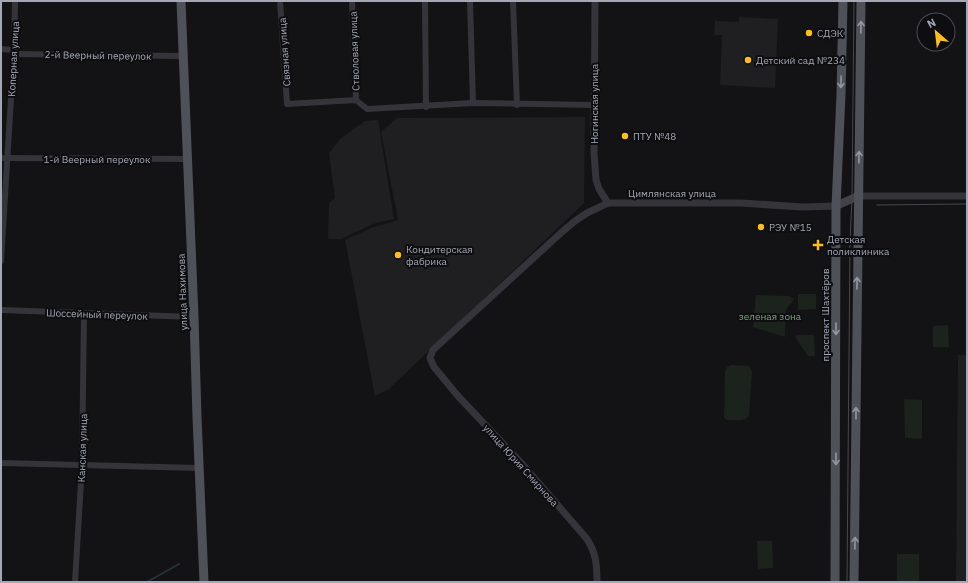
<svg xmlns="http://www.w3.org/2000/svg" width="968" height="583" font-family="'IBM Plex Sans',sans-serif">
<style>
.built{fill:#1f1f22}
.green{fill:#1b231c}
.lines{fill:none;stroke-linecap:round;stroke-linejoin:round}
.stream{stroke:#293139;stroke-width:2}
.minor{stroke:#34343a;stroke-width:6}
.tertiary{stroke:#34343a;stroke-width:7}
.secondary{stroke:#42434a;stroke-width:8}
.primary{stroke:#4f5159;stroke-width:9}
.tram{stroke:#47484f;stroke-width:1}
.oneway{stroke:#9397a3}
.poi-dot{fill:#fabd26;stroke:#0e0e10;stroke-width:1.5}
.labels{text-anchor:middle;stroke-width:4;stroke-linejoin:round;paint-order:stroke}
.poi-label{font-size:10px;fill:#a4a8b6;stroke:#0e0e10;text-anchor:start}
.street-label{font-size:10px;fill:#a4a8b6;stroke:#0e0e10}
.park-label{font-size:10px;fill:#7aa27e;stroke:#0e0e10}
</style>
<rect width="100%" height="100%" fill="#131315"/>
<!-- built -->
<g class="built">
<polygon points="739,17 778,19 775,88 720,85 722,35 714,35 715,21 739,22"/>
<polygon points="585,117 584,203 389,389 375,396 345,240 371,228 398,220 381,132 397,118"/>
<polygon points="378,120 394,219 373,224 341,239 328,239 329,203 335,198 329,153 340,139 365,121"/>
<polygon points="958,355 967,355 967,582 956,582"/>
</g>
<!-- green -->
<g class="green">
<polygon points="798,294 816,294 816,309 798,310"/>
<polygon points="756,295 789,296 794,299 786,310 785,337 753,327"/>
<polygon points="948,325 949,347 933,347 933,326"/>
<polygon points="797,335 814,335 815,356 808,356 795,337"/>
<path d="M731 365 749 366 752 372 749 416C743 422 735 420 727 420L724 418 725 371 727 367Z"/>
<polygon points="904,399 922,400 922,439 905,438"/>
<polygon points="757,541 772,541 773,568 758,569"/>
<rect x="897" y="554" width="22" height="28"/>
</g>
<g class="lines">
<!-- stream -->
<polyline class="stream" points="147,582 179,564"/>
<!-- minor -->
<g class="minor">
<polyline points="280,1 287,104 356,100 367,109 473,103 594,105"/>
<polyline points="352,1 356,100"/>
<polyline points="425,1 426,107"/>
<polyline points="470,1 473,103"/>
<polyline points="513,1 517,105"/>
<polyline points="1,49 14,50"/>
<polyline points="13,54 183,56"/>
<polyline points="1,158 187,159"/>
<polyline points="1,261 14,50 15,1"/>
<polyline points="1,310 194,317"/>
<polyline points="1,463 199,468"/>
<polyline points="75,582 82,465 84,313"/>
</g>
<!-- tertiary -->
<g class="tertiary">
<polyline points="595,1 594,153 596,180 599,189 608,203"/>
<polyline points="858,196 967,196"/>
<path d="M597 582C597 565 596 553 587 539L523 465 458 396 434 367 430 358 433 350 563 231 575 221 587 213 608 203H741L802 207 836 206"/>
</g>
<!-- secondary -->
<polyline class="secondary" points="836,206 858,196"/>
<!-- primary -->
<g class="primary">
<polyline points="181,1 194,317 197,417 204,582"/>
<polyline points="835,582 836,206 841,95 843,1"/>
<polyline points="854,582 861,1"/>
</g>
<!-- tram -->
<g class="tram">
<polyline points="877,205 967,204"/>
<polyline points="847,582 850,241 852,199 854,1"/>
</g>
</g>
<!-- one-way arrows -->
<defs><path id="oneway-shaft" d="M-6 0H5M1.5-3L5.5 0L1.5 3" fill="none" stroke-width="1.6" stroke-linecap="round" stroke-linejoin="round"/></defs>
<g class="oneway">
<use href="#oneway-shaft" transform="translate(861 27) rotate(-89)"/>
<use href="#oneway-shaft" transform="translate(841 82) rotate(91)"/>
<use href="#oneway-shaft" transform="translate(859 157) rotate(-89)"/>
<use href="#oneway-shaft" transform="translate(857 283) rotate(-89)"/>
<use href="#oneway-shaft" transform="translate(836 329) rotate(90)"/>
<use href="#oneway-shaft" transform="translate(856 413) rotate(-90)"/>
<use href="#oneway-shaft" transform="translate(836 459) rotate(90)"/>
<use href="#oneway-shaft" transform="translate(855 543) rotate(-89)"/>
</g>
<!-- markers -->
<g class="poi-dot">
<circle cx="809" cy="33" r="4"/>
<circle cx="748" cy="60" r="4"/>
<circle cx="625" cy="136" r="4"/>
<circle cx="761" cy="227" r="4"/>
<path d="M816 239h4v4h4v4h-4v4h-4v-4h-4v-4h4z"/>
<circle cx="398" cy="255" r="4"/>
</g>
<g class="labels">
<!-- poi labels -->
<g class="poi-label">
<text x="817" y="37">СДЭК</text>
<text x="756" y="64">Детский сад №234</text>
<text x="633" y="140">ПТУ №48</text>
<text x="769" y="231">РЭУ №15</text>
<text x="827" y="243">Детская<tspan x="827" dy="12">поликлиника</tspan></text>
<text x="406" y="253">Кондитерская<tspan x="406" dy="12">фабрика</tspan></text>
</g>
<!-- street labels -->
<g class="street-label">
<text transform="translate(354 51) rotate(-92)" y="4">Стволовая улица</text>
<text transform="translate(284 52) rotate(-94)" y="4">Связная улица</text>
<text transform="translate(98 55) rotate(1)" y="4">2-й Веерный переулок</text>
<text transform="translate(13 59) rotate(-87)" y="4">Коперная улица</text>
<text transform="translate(594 104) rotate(-90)" y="4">Ногинская улица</text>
<text x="97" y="163">1-й Веерный переулок</text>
<text x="672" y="197">Цимлянская улица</text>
<text transform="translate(182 292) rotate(-92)" y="4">улица Нахимова</text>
<text transform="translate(97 314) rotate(2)" y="4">Шоссейный переулок</text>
<text transform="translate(825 315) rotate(-90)" y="4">проспект Шахтёров</text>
<text transform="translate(82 448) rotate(-88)" y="4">Канская улица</text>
<text transform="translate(521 465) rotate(48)" y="4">улица Юрия Смирнова</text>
</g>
<!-- park labels -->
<g class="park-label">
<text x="770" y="320">зеленая зона</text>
</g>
</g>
<!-- border -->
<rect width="968" height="583" fill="none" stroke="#a4a8b6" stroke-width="4"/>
<!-- north arrow -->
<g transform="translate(936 32) rotate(332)"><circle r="19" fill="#0e0e10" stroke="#4a4c52"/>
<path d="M0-3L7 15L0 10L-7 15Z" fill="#fabd26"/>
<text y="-6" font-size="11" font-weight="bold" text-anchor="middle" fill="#a4a8b6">N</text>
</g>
</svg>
